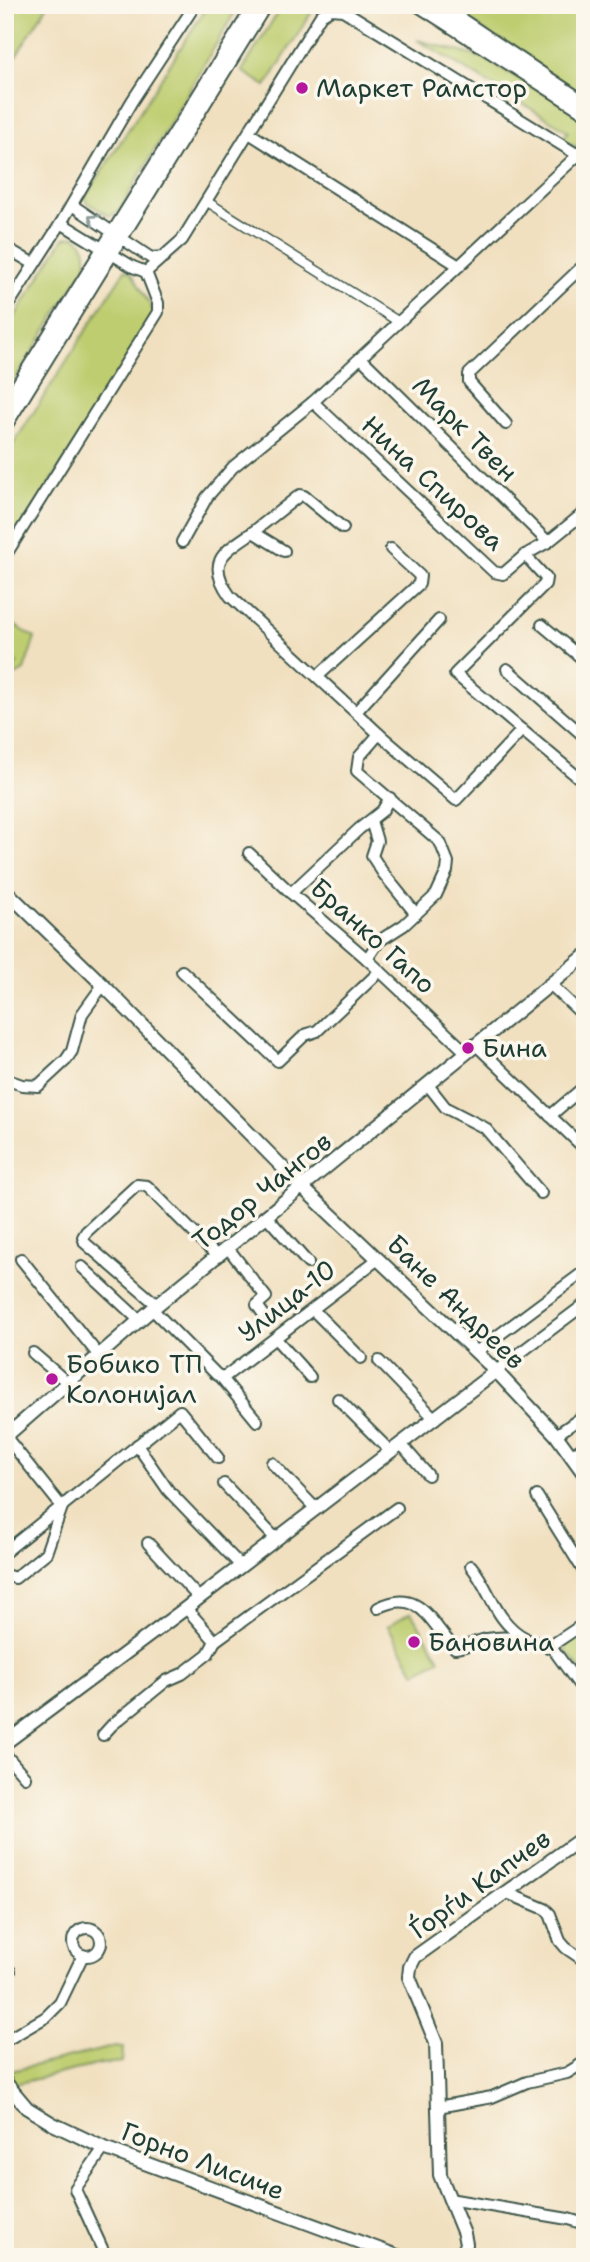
<svg xmlns="http://www.w3.org/2000/svg" width="590" height="2262" font-family="'Shantell Sans',sans-serif">
<style>
.green{fill:#becd6f;stroke:#6e8552;stroke-width:2}
.lines{fill:none;stroke-linecap:round;stroke-linejoin:round}
.pedestrian-casing{stroke:#3e5549;stroke-width:11}
.minor-casing{stroke:#3e5549;stroke-width:14}
.tertiary-casing{stroke:#3e5549;stroke-width:16}
.pedestrian{stroke:#fff;stroke-width:8}
.minor{stroke:#fff;stroke-width:10}
.tertiary{stroke:#fff;stroke-width:12}
.oneway{stroke:#8f9e9a}
.poi-dot{fill:#b5179e;stroke:#fbf7ec;stroke-width:2.5}
.labels{text-anchor:middle;stroke-width:7;stroke-linejoin:round;paint-order:stroke}
.poi-label{font-size:26px;fill:#1f3d34;stroke:#fbf7ec;text-anchor:start}
.street-label{font-size:26px;fill:#1f3d34;stroke:#fbf7ec}
</style>
<rect width="100%" height="100%" fill="#fbf7ec"/>
<filter id="ink" filterUnits="userSpaceOnUse"><feTurbulence type="fractalNoise" baseFrequency=".0143" numOctaves="2"/><feDisplacementMap in="SourceGraphic" scale="14" xChannelSelector="R" yChannelSelector="G"/><feConvolveMatrix kernelMatrix="1 2 1 2 8 2 1 2 1" color-interpolation-filters="sRGB"/></filter>
<filter id="wash" filterUnits="userSpaceOnUse"><feTurbulence type="fractalNoise" baseFrequency=".00686" numOctaves="4" result="noise"/><feDisplacementMap in="SourceGraphic" scale="28" xChannelSelector="R" yChannelSelector="G"/><feGaussianBlur stdDeviation="1.57" result="paint"/><feColorMatrix in="noise" values="0 0 0 0 0 0 0 0 0 0 0 0 0 0 0 0 0 1.4 0 .05"/><feComposite in="paint" operator="in"/></filter>
<g filter="url(#wash)">
<rect width="100%" height="100%" fill="#f1e0c0"/>
<!-- green -->
<g class="green">
<polygon points="5,5 48,5 5,73"/>
<polygon points="208,5 239,5 119,211 110,216 86,202 86,196"/>
<polygon points="282,5 297,5 311,13 266,86 242,71"/>
<polygon points="447,5 585,5 585,100"/>
<polygon points="417,40 483,58 585,116 585,143 579,148 562,140 568,131"/>
<path d="M75 236C87 245 87 253 86 266L5 396V332L64 238Z"/>
<polygon points="125,270 131,272 156,315 5,555 5,457"/>
<polygon points="5,619 35,638 24,670 8,679 17,663 5,655"/>
<polygon points="411,1612 440,1659 415,1673 388,1626"/>
<polygon points="585,1627 585,1676 561,1644"/>
<polygon points="113,2047 123,2048 122,2062 101,2064 14,2084 7,2072"/>
</g>
</g>
<g filter="url(#ink)">
<g class="lines">
<defs>
<polyline id="pedestrian" points="206,201 399,322"/>
<g id="minor">
<polyline points="249,133 459,266"/>
<polyline points="72,205 151,258 164,257"/>
<polyline points="61,223 133,267 146,272"/>
<polyline points="5,247 34,264"/>
<polyline points="5,310 61,223 132,101 195,5"/>
<polyline points="361,358 548,542 585,512"/>
<polyline points="313,402 494,572 503,574 525,555 548,542"/>
<polyline points="506,424 469,382 469,374 585,264"/>
<polyline points="253,532 300,495 304,496 343,528"/>
<polyline points="182,542 207,497 233,467 313,402 578,155"/>
<path d="M284 551 253 532C224 552 205 561 230 596L379 734 456 800 522 730"/>
<polyline points="525,555 546,578 545,584 455,674 585,783"/>
<polyline points="5,556 158,312 158,303 146,272 182,240 321,15 331,9 343,10 578,155 585,145"/>
<polyline points="542,625 585,661"/>
<polyline points="507,669 585,737"/>
<polyline points="318,676 419,584 420,576 391,549"/>
<polyline points="356,712 439,620"/>
<polyline points="371,821 377,841 372,856 383,873 416,914"/>
<polyline points="249,853 291,893 367,959 467,1053"/>
<polyline points="291,893 359,829 382,811 390,798"/>
<polyline points="367,959 379,941 404,925 436,895 447,871 448,862 440,842 357,771 359,757 379,734"/>
<polyline points="182,971 278,1061 305,1035 317,1031 380,971"/>
<polyline points="550,984 585,1017"/>
<polyline points="476,1045 585,1149"/>
<polyline points="5,1079 22,1085 38,1086 66,1060 72,1051 82,1014 103,985"/>
<polyline points="428,1085 446,1108 485,1128 541,1193"/>
<polyline points="550,1116 585,1086"/>
<polyline points="267,1217 308,1263"/>
<polyline points="228,1248 266,1297 257,1305 266,1318"/>
<polyline points="21,1259 100,1357"/>
<polyline points="82,1267 139,1320"/>
<polyline points="157,1305 85,1243 83,1237 86,1232 137,1185 147,1186 218,1257"/>
<polyline points="152,1309 216,1374 221,1377 257,1421"/>
<polyline points="313,1310 361,1358"/>
<polyline points="276,1339 310,1377"/>
<polyline points="476,1352 585,1271"/>
<polyline points="33,1353 69,1384"/>
<polyline points="379,1361 435,1419"/>
<polyline points="496,1371 585,1304"/>
<polyline points="221,1377 227,1375 378,1259"/>
<polyline points="338,1399 391,1452"/>
<polyline points="556,1435 585,1415"/>
<polyline points="6,1437 62,1507"/>
<polyline points="401,1444 428,1475"/>
<polyline points="137,1445 168,1490 241,1566"/>
<polyline points="572,1455 585,1446"/>
<polyline points="272,1463 316,1509"/>
<polyline points="224,1484 276,1539"/>
<polyline points="537,1496 585,1573"/>
<polyline points="148,1543 199,1598"/>
<polyline points="5,1552 180,1411 218,1458"/>
<path d="M471 1566C491 1590 495 1622 525 1638"/>
<polyline points="5,1575 15,1578 46,1553 62,1507"/>
<polyline points="186,1608 215,1641"/>
<path d="M378 1608C422 1586 430 1625 455 1648 466 1647 476 1641 487 1639 510 1635 533 1640 553 1649"/>
<polyline points="585,1623 552,1645 553,1649 585,1693"/>
<polyline points="103,1735 112,1725 166,1681 182,1674 208,1654 215,1641 397,1508"/>
<polyline points="5,1754 25,1777"/>
<polyline points="507,1893 545,1909 550,1914 560,1941 566,1948 585,1961"/>
<circle cx="87" cy="1942" r="14"/>
<polyline points="5,1980 10,1971"/>
<polyline points="5,2041 46,2017 60,2003 83,1955"/>
<polyline points="438,2107 492,2097 527,2082 567,2073 585,2062"/>
<polyline points="104,2148 75,2189 106,2257"/>
<polyline points="449,2199 568,2219 585,2224"/>
</g>
<g id="tertiary">
<polyline points="418,5 585,112"/>
<polyline points="439,5 585,103"/>
<polyline points="5,406 255,5"/>
<polyline points="5,426 265,5"/>
<polyline points="5,890 103,985 303,1188 496,1371 556,1435 585,1475"/>
<polyline points="5,1437 157,1305 585,956"/>
<polyline points="5,1743 186,1608 496,1371"/>
<polyline points="5,2082 27,2108 53,2124 104,2148 400,2257"/>
<polyline points="464,2257 466,2244 464,2234 440,2175 436,2043 409,1977 410,1967 415,1957 585,1836"/>
</g>
</defs>
<!-- pedestrian casing -->
<use href="#pedestrian" class="pedestrian-casing"/>
<!-- minor casing -->
<use href="#minor" class="minor-casing"/>
<!-- tertiary casing -->
<use href="#tertiary" class="tertiary-casing"/>
<!-- pedestrian -->
<use href="#pedestrian" class="pedestrian"/>
<!-- minor -->
<use href="#minor" class="minor"/>
<!-- tertiary -->
<use href="#tertiary" class="tertiary"/>
</g>
<!-- one-way arrows -->
<defs><path id="oneway-chevron" d="M-2-3.5L2.5 0L-2 3.5" fill="none" stroke-width="1.6" stroke-linecap="round" stroke-linejoin="round" transform="scale(1.75)"/></defs>
<use class="oneway" href="#oneway-chevron" transform="translate(93 219) rotate(-147)"/>
</g>
<!-- markers -->
<g class="poi-dot">
<circle cx="302" cy="88" r="7"/>
<circle cx="468" cy="1048" r="7"/>
<circle cx="52" cy="1379" r="7"/>
<circle cx="414" cy="1642" r="7"/>
</g>
<g class="labels">
<!-- poi labels -->
<g class="poi-label">
<text x="316" y="97">Маркет Рамстор</text>
<text x="482" y="1057">Бина</text>
<text x="66" y="1373">Бобико ТП<tspan x="66" dy="30">Колонијал</tspan></text>
<text x="428" y="1651">Бановина</text>
</g>
<!-- street labels -->
<g class="street-label">
<text transform="translate(465 429) rotate(45)" y="9">Марк Твен</text>
<text transform="translate(433 483) rotate(43)" y="9">Нина Спирова</text>
<text transform="translate(373 936) rotate(42)" y="9">Бранко Гапо</text>
<text transform="translate(262 1191) rotate(-39)" y="9">Тодор Чангов</text>
<text transform="translate(287 1301) rotate(-38)" y="9">Улица-10</text>
<text transform="translate(456 1302) rotate(44)" y="9">Бане Андреев</text>
<text transform="translate(480 1884) rotate(-36)" y="9">Ѓорѓи Капчев</text>
<text transform="translate(203 2161) rotate(21)" y="9">Горно Лисиче</text>
</g>
</g>
<!-- margin -->
<rect width="590" height="2262" fill="none" stroke="#fbf7ec" stroke-width="28"/>
</svg>
